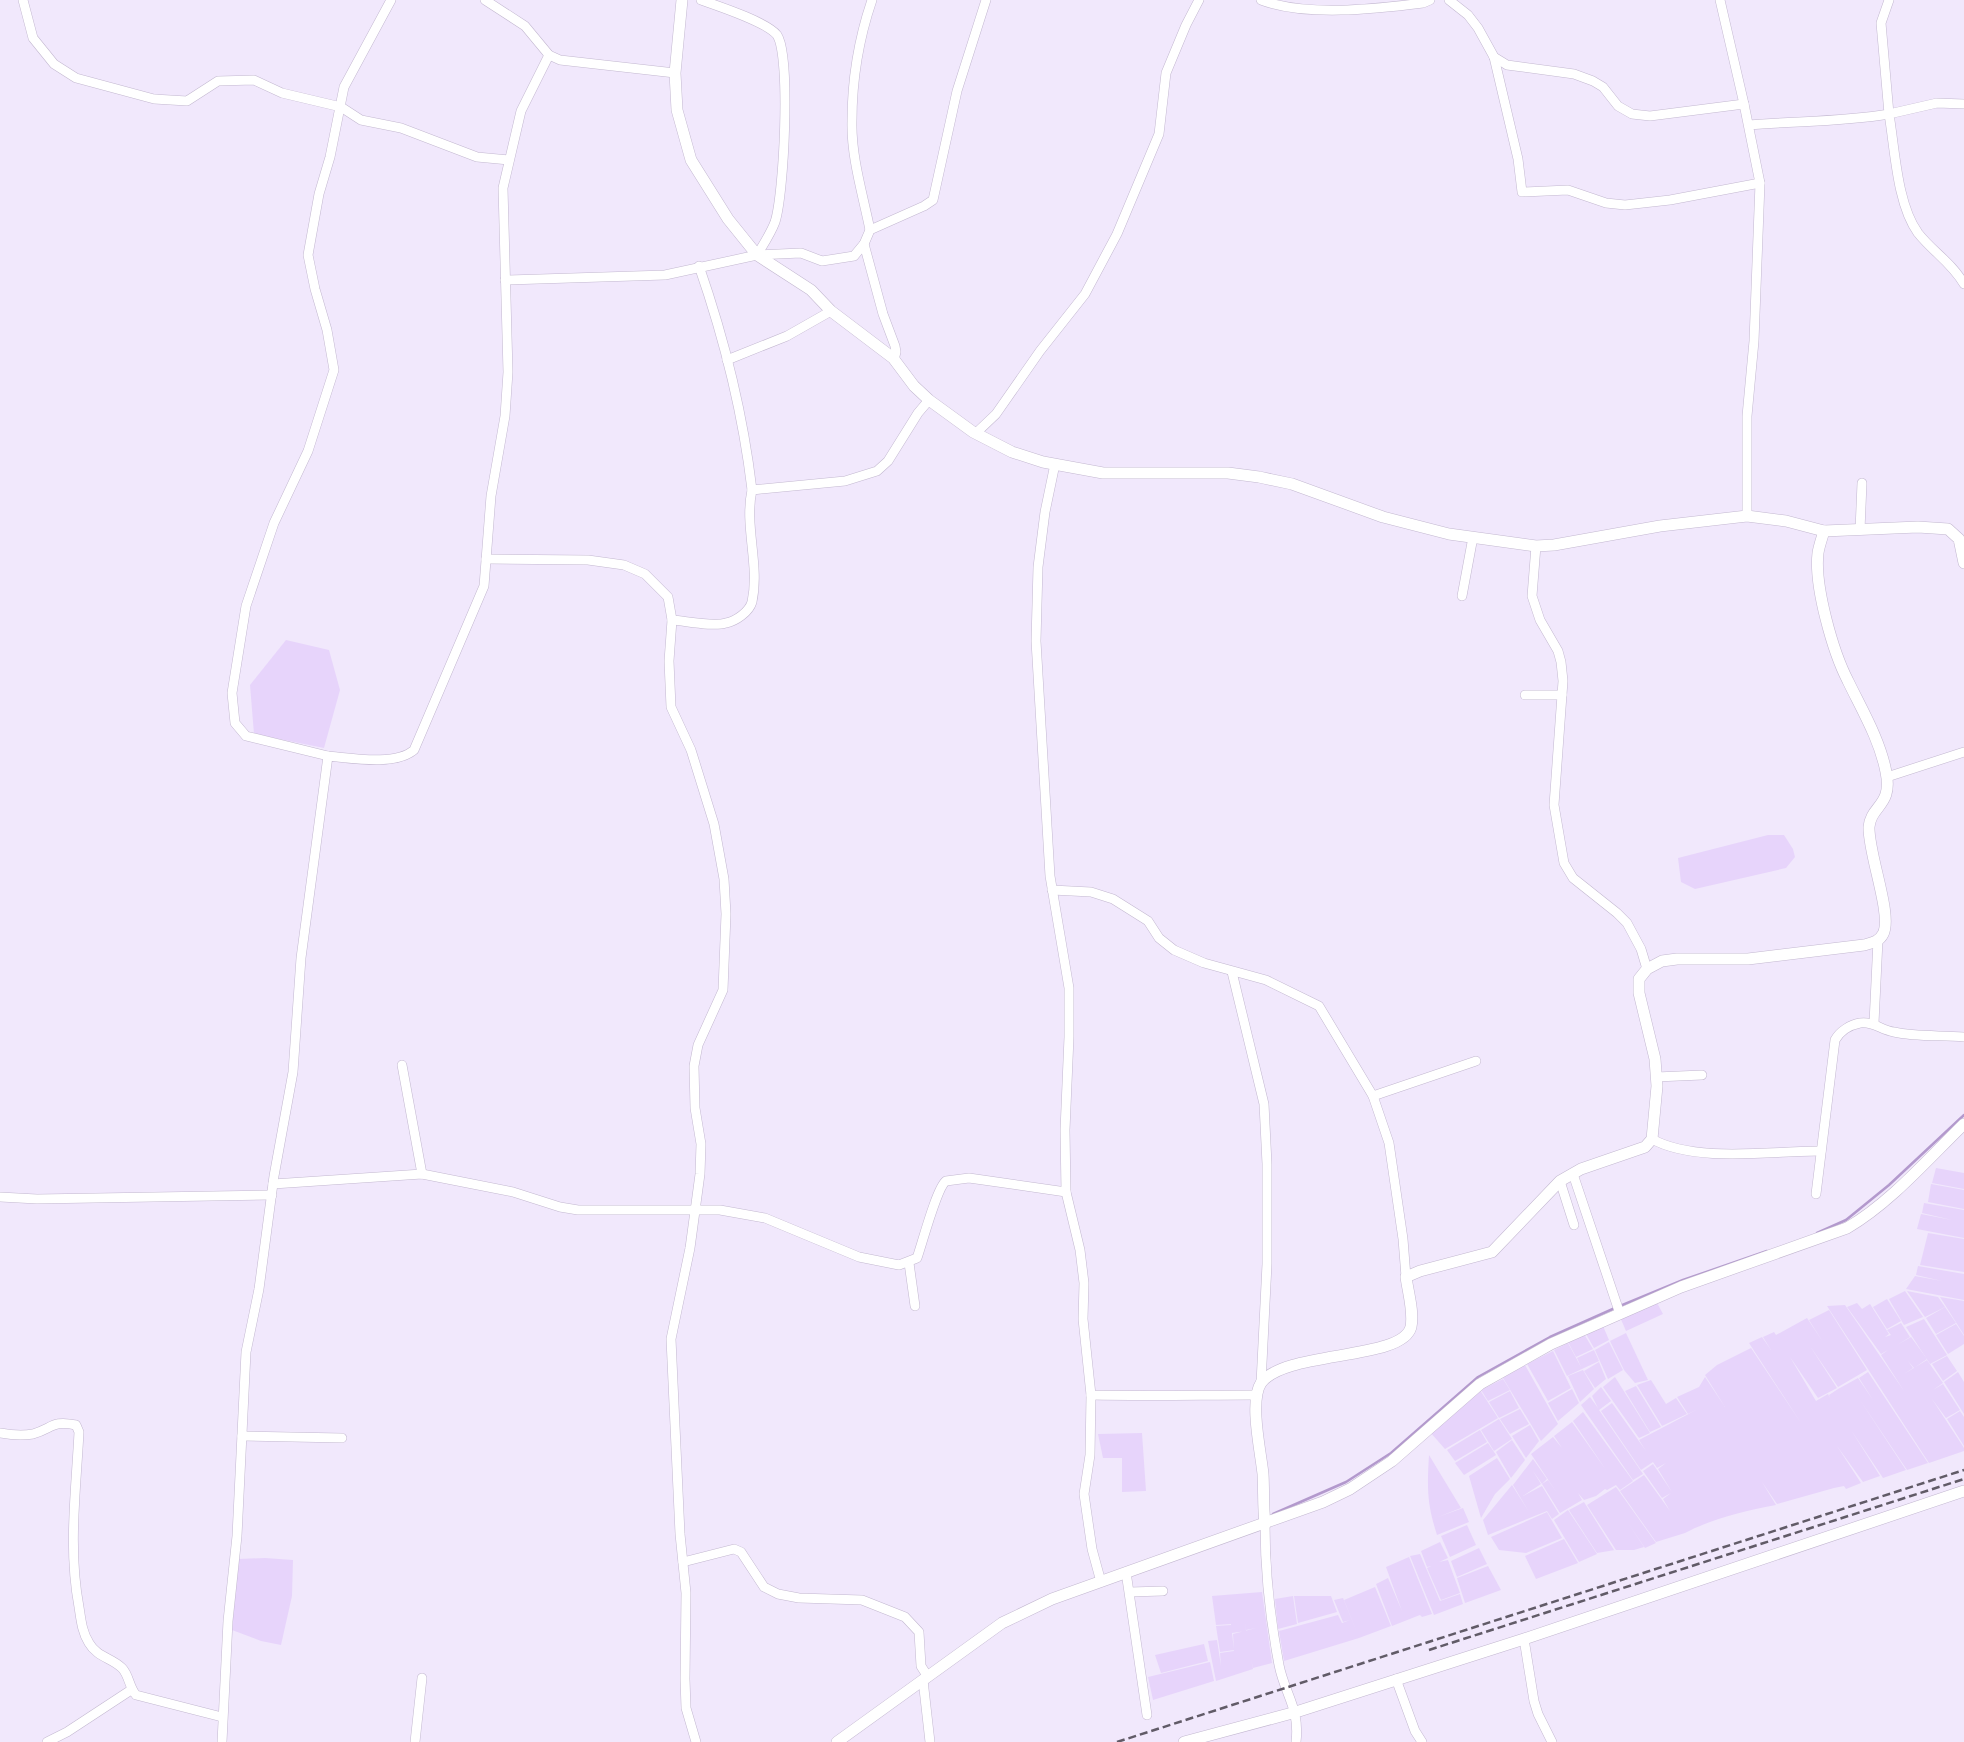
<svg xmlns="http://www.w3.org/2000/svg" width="1964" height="1742" font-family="'Roboto Serif',serif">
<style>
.green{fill:#e7d4fb}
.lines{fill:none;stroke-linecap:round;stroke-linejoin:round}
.stream{stroke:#b399cd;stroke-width:2.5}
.minor-casing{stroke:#c3b8d0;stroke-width:10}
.tertiary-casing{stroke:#c3b8d0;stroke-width:12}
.minor{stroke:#fff;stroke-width:9}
.tertiary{stroke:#fff;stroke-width:11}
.rail{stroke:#615b67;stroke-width:2.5;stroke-dasharray:8 4;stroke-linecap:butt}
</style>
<rect width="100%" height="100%" fill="#f1e8fc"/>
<!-- green -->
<g class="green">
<polygon points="286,640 329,650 340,690 324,748 254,734 250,685"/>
<polygon points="1768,835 1784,835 1793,849 1795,857 1786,868 1695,889 1681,882 1678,858"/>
<polygon points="1936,1168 1964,1173 1964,1189 1932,1183"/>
<polygon points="1931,1184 1964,1190 1964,1209 1928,1202"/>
<polygon points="1924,1203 1964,1210 1964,1238 1917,1229 1921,1214 1952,1220 1922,1213"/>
<polygon points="1928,1233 1964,1239 1964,1272 1920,1265"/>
<polygon points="1918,1266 1964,1274 1964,1300 1906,1289 1915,1276 1942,1281 1916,1275"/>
<polygon points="1905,1291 1923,1317 1904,1325 1889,1299"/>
<polygon points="1907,1291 1938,1297 1945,1307 1925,1317"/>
<polygon points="1940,1297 1964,1301 1964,1335"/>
<polygon points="1887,1299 1901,1321 1887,1329 1873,1307"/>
<polygon points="1656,1301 1663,1314 1626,1331 1620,1317"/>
<polygon points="1857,1303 1862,1309 1870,1304 1889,1334 1885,1337 1891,1335 1887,1330 1901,1323 1910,1337 1897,1345 1911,1337 1927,1359 1914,1368 1908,1361 1913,1368 1904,1374 1927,1360 1943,1383 1933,1390 1943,1384 1960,1410 1946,1418 1932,1399 1964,1448 1964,1451 1929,1463 1827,1306 1845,1305 1904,1391 1881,1355 1888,1350 1881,1354 1847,1307"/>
<polygon points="1945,1307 1956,1323 1936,1334 1926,1318"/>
<path d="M1829 1310 1867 1370 1838 1387 1810 1346 1837 1388 1818 1398 1790 1357 1816 1401 1828 1394 1830 1398 1829 1395 1838 1389 1875 1444 1838 1389 1858 1378 1873 1400 1859 1378 1868 1372 1928 1463 1907 1470 1860 1400 1906 1470 1883 1478 1851 1430 1880 1476 1863 1482 1837 1446 1861 1483 1846 1489 1844 1486 1834 1488 1777 1504 1762 1482 1776 1505C1746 1510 1709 1520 1685 1533L1672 1514 1685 1533 1656 1542 1620 1491 1644 1475 1670 1511 1663 1499 1671 1493 1662 1498 1643 1471 1653 1464 1672 1492 1658 1469 1666 1463 1657 1468 1653 1462 1641 1470 1601 1411 1612 1403 1646 1451 1639 1440 1698 1409 1688 1414 1677 1397 1699 1387 1705 1377 1725 1407 1705 1375 1717 1365 1751 1348 1801 1423 1749 1343 1762 1337 1771 1350 1763 1337 1774 1332 1776 1335 1807 1318 1823 1342 1809 1320Z"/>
<polygon points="1924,1319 1947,1355 1930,1364 1906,1327"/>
<polygon points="1956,1324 1964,1336 1964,1344 1948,1354 1936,1335"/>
<polygon points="1603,1326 1609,1340 1594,1348 1586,1334"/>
<polygon points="1626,1333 1648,1380 1635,1383 1624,1370 1610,1341"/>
<polygon points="1584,1334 1593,1349 1576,1357 1568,1342"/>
<polygon points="1609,1342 1623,1370 1608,1379 1595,1350"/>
<polygon points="1568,1343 1581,1367 1577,1358 1594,1350 1599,1361 1567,1376 1554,1350"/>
<polygon points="1553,1351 1571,1388 1548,1401 1527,1364"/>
<polygon points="1947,1356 1957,1371 1943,1381 1932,1364"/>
<polygon points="1599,1362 1606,1379 1595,1388 1584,1371"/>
<polygon points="1525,1365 1558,1424 1541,1441 1503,1378"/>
<polygon points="1583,1370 1594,1389 1580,1402 1568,1376"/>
<polygon points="1958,1372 1964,1382 1964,1414 1944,1382"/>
<polygon points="1615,1377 1650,1433 1639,1438 1603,1387"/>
<polygon points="1503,1379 1510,1390 1488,1401 1481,1390"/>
<polygon points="1651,1380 1666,1404 1676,1398 1687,1414 1662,1426 1637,1385"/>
<polygon points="1636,1386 1661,1427 1650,1432 1625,1391"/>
<polygon points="1601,1387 1611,1401 1599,1410 1643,1474 1633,1480 1581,1405 1590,1397 1598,1408 1592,1396"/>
<polygon points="1572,1389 1579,1403 1558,1421 1548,1403"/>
<polygon points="1480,1390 1498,1418 1445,1449 1430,1432 1442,1420 1445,1425 1442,1419"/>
<polygon points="1510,1391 1519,1408 1499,1418 1489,1402"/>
<polygon points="1520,1409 1529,1424 1510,1434 1500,1419"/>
<polygon points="1960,1411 1964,1417 1964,1446 1947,1419"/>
<polygon points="1583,1412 1633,1481 1620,1490 1616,1485 1607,1490 1605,1489 1596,1496 1584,1500 1578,1493 1582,1500 1560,1513 1542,1484 1548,1480 1557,1493 1531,1454 1553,1437 1562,1448 1554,1436 1572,1422 1606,1470 1573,1421"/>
<polygon points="1499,1419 1512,1439 1494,1451 1481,1430"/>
<polygon points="1530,1425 1539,1441 1526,1458 1512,1436"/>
<polygon points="1480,1430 1487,1442 1455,1461 1447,1450"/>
<polygon points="1142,1433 1146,1491 1122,1492 1122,1458 1103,1458 1098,1434"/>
<polygon points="1512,1440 1525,1460 1511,1478 1496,1452"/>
<polygon points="1488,1443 1496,1455 1464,1475 1455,1463"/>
<path d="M1429 1455 1461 1508 1438 1517 1463 1508 1469 1522 1437 1535C1427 1504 1427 1489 1429 1455Z"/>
<polygon points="1497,1458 1510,1479 1495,1494 1481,1518 1469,1476"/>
<polygon points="1533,1459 1547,1479 1542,1484 1533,1471 1541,1484 1523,1496 1542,1486 1559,1514 1552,1519 1547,1511 1488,1535 1483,1520 1512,1485 1529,1512 1513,1485"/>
<polygon points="1616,1487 1656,1543 1645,1548 1628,1523 1644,1547 1634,1550 1616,1550 1587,1505"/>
<polygon points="1584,1502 1614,1550 1615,1550 1597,1553 1569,1510"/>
<polygon points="1568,1510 1597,1554 1579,1562 1554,1520"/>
<polygon points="1547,1512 1562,1538 1526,1553 1499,1550 1491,1537"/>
<polygon points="1467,1525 1476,1545 1450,1557 1441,1536"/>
<polygon points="1564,1539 1578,1563 1536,1579 1525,1556"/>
<polygon points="1440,1542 1448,1558 1439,1562 1448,1560 1460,1593 1441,1600 1427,1568 1431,1566 1427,1567 1421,1551"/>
<polygon points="1479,1548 1487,1564 1457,1577 1451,1561"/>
<polygon points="1420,1554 1440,1601 1460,1594 1463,1604 1434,1615 1410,1556"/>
<polygon points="1409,1557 1432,1614 1422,1617 1420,1615 1392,1626 1376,1584 1388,1578 1402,1611 1386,1567"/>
<polygon points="265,1558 293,1560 292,1596 281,1645 261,1641 232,1630 238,1559"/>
<polygon points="1488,1566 1501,1590 1465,1603 1457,1578"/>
<polygon points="1375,1587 1391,1626 1359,1638 1284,1661 1279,1631 1338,1615 1342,1623 1350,1620 1343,1622 1334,1600 1343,1598 1358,1635 1344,1600"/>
<polygon points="1262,1592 1272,1663 1253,1668 1251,1659 1253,1669 1216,1681 1208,1641 1217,1640 1221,1666 1220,1653 1234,1651 1233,1634 1256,1628 1246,1630 1245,1620 1246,1631 1232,1633 1234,1650 1220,1652 1216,1626 1231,1625 1231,1621 1231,1624 1216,1625 1212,1596"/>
<polygon points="1293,1596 1297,1624 1278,1629 1275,1599"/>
<polygon points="1294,1596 1331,1596 1337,1612 1298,1623"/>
<polygon points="1204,1644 1208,1661 1161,1673 1155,1655"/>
<polygon points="1210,1662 1214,1681 1153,1700 1148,1677"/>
</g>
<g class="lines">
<!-- stream -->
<g class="stream">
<polyline points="1817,1233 1846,1220 1889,1185 1964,1115"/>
<polyline points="1620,1306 1683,1280 1767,1251"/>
<polyline points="1273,1514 1346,1482 1391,1453 1478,1377 1550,1337 1615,1308"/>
</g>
<defs>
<g id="minor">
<polyline points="23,0 33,38 54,64 76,78 154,99 187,101 218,81 254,80 282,93 341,107 361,120 401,128 477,157 509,160"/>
<polyline points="485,0 525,26 549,55 560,60 675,73"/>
<path d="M701 0C718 6 767 22 777 35 791 56 784 195 775 222 771 233 763 245 757 255"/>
<path d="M1261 0C1306 17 1375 9 1423 3L1430 0"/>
<polyline points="1449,0 1468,15 1478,28 1494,57 1507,65 1574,74 1593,81 1603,87 1618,106 1632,114 1650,116 1744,104 1760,183 1754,341 1747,416 1747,516"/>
<polyline points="1720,0 1744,104"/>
<polyline points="1494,57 1518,159 1522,192 1568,190 1606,203 1625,205 1670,200 1760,183"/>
<path d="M1964 104 1937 103 1889 114C1895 150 1897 204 1918 233 1933 252 1951 262 1964 284"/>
<path d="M1749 125C1796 121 1842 122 1889 114L1881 23 1889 0"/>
<path d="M870 230C863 195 851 157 852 121 852 80 859 38 872 0"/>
<polyline points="864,244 883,314 895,346 896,352 894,360"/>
<path d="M699 266C724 338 743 414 752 490"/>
<polyline points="505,280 665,275 757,255 801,253 822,261 854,256 864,244 870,230 924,206 933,200 957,91 986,0"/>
<polyline points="727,360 787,336 831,311"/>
<polyline points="976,433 996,414 1040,351 1085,294 1117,234 1159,134 1166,73 1186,25 1199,0"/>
<path d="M1055 464 1045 512 1038 567 1036 641 1050 876 1069 988V1037L1065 1130 1066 1192 1080 1250 1084 1283 1083 1319 1091 1395C1146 1396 1201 1395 1257 1395"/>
<polyline points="1860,530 1862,483"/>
<polyline points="1536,546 1532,596 1540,620 1558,651 1561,662 1563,681 1554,805 1564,863 1573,878 1617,913 1627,923 1641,949 1647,969"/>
<polyline points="486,559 588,560 624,565 645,574 668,597 672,620 669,661 671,707 691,750 714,824 724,879 726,914 723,990 698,1045 694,1066 695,1108 701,1144 700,1174 690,1248 671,1339 680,1534 686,1593 685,1679 686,1708 696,1742"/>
<polyline points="1462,596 1473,537"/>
<path d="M672 620C686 621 713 627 726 623 736 621 749 612 752 602 760 565 744 526 752 490L845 481 877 471 888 461 918 413 929 400"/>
<polyline points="1525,695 1562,695"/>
<polyline points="328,756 246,736 235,723 232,693 246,606 274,523 308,451 334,370 327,330 315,289 308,255 319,194 330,157 344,87 391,0"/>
<polyline points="1887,777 1964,752"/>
<polyline points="1052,890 1091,892 1113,899 1148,921 1159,938 1174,950 1204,963 1266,980 1319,1006 1373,1096 1389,1143 1403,1239 1406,1277"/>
<polyline points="1232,972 1264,1104 1267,1164 1267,1264 1261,1383"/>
<polyline points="1874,1023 1878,940"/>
<polyline points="402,1065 422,1174"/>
<polyline points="1656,1077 1702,1075"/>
<polyline points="1373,1096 1476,1061"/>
<path d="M1652 1139C1695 1163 1772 1151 1821 1151"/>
<polyline points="1573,1174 1620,1314"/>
<polyline points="1560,1181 1574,1225"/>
<path d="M273 1184 422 1174 513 1192 560 1207 578 1210H720L765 1218 859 1257 899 1265 917 1258C922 1244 937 1187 946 1181L969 1178 1066 1192"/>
<path d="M1816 1194 1835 1040C1840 1031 1850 1025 1860 1023 1873 1021 1881 1030 1894 1032 1916 1037 1941 1035 1964 1037"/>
<polyline points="0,1197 37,1199 272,1195"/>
<polyline points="909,1263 915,1306"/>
<polyline points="1091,1395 1090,1455 1084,1494 1092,1549 1101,1582"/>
<path d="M0 1433C11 1435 22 1436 33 1434 53 1428 52 1420 76 1425L79 1432C76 1491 68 1548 79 1607 81 1620 82 1632 89 1643 97 1657 112 1658 122 1668 129 1675 129 1687 136 1695L222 1717"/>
<polyline points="242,1436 342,1438"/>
<path d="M1265 1524C1265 1571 1270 1618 1279 1665 1285 1695 1300 1708 1296 1742"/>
<polyline points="683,1562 734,1549 741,1552 764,1587 778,1594 799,1598 862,1600 905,1617 919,1632 921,1666 928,1677"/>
<polyline points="1126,1572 1147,1715"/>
<polyline points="1130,1592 1163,1591"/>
<polyline points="1524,1639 1534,1701 1538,1714 1552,1742"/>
<polyline points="1396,1679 1415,1731 1422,1742"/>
<polyline points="923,1680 930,1742"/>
<polyline points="47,1742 67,1732 131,1690"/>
<path d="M222 1742 228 1621 237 1536 246 1352 259 1289 274 1176 293 1072 301 958 328 756C351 758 396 766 414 750L484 586 491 496 505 416 508 372 503 188 521 111 549 55"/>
<polyline points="415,1742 422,1678"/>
</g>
<g id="tertiary">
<polyline points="682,0 675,73 677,110 691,160 728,219 757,255 811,290 831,311 893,358 914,386 929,400 973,432 1012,452 1043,462 1103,473 1228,473 1259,477 1292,484 1383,517 1449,534 1536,546 1554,545 1660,526 1747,516 1786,521 1824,531 1918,527 1948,529 1959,539 1964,563"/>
<path d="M1265 1524C1263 1507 1264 1491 1263 1474 1261 1453 1249 1401 1261 1383 1285 1350 1402 1361 1411 1327 1414 1312 1408 1292 1406 1277L1420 1271 1492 1252 1560 1181 1581 1169 1645 1147 1652 1139 1657 1086 1655 1059 1639 993V979L1647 969 1662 961 1677 959H1748L1864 945C1871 943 1879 942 1883 934 1893 916 1868 853 1869 827 1871 805 1893 806 1886 772 1880 740 1862 710 1848 681 1833 652 1814 586 1818 553 1819 546 1822 538 1824 531"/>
<path d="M837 1742 1002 1623 1052 1599 1323 1502 1350 1489 1392 1461 1480 1384 1551 1344 1681 1287 1847 1228C1890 1203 1928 1159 1964 1124"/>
<polyline points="1184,1742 1296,1712 1524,1639 1964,1491"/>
</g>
</defs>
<!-- minor casing -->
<use href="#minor" class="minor-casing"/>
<!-- tertiary casing -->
<use href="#tertiary" class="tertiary-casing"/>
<!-- minor -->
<use href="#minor" class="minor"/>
<!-- tertiary -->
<use href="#tertiary" class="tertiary"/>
<!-- rail -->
<g class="rail">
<polyline points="1429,1650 1964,1479"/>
<polyline points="1117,1742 1964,1470"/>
</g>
</g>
</svg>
